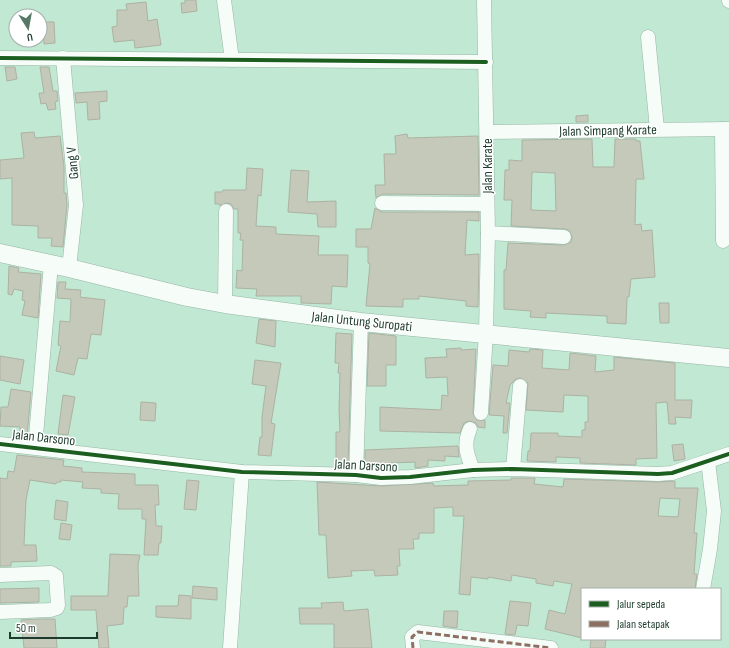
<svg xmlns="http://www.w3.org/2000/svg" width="729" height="648" font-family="'Sofia Sans Condensed',sans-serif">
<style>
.building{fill:#c5c9ba;stroke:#acb2a3;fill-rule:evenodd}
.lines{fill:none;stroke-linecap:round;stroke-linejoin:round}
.minor-casing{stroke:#96b6a5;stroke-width:15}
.major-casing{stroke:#96b6a5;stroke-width:19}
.minor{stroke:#f6fcf8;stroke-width:14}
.major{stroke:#f6fcf8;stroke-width:18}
.quiet{stroke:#8d6e63;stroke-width:3;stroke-dasharray:6 3;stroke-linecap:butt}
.cycleway-casing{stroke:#fff;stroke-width:6}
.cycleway{stroke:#1b5e20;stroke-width:4}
.labels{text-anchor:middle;stroke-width:3;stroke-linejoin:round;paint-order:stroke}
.street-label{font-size:14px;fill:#1d3b2c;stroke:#fff}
</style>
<rect width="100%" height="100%" fill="#c0e8d2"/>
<!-- building -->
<g class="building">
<polygon points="185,0 196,0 197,11 182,13 181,3 185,3"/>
<polygon points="146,2 148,21 157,19 161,45 135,48 134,40 114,42 112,27 117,26 117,10 127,10 126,4"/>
<polygon points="43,22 54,22 55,43 44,44"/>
<polygon points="5,67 15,67 17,79 7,81"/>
<polygon points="40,67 49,67 53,91 57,91 58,101 55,102 56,109 48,110 46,103 41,104 39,93 44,93"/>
<polygon points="107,91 107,101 99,102 100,119 88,120 87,102 76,103 75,93"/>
<polygon points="588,115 588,122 576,122 576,116"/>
<polygon points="34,132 35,138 60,136 64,166 64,193 66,193 67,205 63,247 51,246 52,238 38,238 38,226 12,225 12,178 0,179 0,160 24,158 21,133"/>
<polygon points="407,134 408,138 478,136 479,195 382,194 376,198 375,185 385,185 384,154 396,154 395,136"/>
<path d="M592 139 593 167H614L615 139H636V141H640L644 179H636L635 225 641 224 642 231 652 230 655 277 631 279 629 297H627L626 324 607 323V316L546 313V318L530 317 531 311 504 309V270H506L508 243 564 245 571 242 572 237 569 230 565 229 511 226 512 200H504L505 170H509V160L522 161V140ZM532 172 555 173 556 211 531 210Z"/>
<polygon points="247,168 263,169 261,196 258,195 256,226 276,227 276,234 319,236 318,255 348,255 347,287 332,286 331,304 301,303 301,296 256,296 257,289 236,288 237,270 242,271 243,240 240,240 241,233 238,233 238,209 234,209 231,204 226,203 220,206 220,204 215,204 215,192 222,192 223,190 246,190"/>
<polygon points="291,170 309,171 307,202 336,201 336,227 318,227 317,214 288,212"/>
<polygon points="375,208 382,212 479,212 479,221 467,220 465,255 479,254 478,307 466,306 466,301 419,296 419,299 403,299 403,307 366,306 370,264 368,263 368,247 356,247 356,229 371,229"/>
<polygon points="9,266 19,268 18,272 41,274 38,318 22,315 25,301 22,300 23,291 14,289 12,295 8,294"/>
<polygon points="58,282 66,282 65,289 81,290 80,297 105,300 101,335 91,334 87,359 78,358 74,375 56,371 61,346 58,345 60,321 70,322 71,299 57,298"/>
<polygon points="659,303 669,303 669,323 660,323"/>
<polygon points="259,319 276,321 275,347 256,343"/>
<polygon points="336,333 352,334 348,465 336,465 336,432 340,432 339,410 340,373 338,373 339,363 335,363"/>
<polygon points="369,333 396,336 396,365 386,365 386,386 367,386"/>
<polygon points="461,348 461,350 476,349 473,413 477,420 485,420 485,428 478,427 476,423 469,421 464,423 460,433 380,431 380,407 441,410 442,395 448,396 447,377 426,378 425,358 447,357 446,349"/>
<polygon points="530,349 543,350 542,368 569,370 570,353 596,356 595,372 614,370 614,357 675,363 675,400 692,400 691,418 675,417 676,424 669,424 667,402 656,403 657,458 636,459 636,465 580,463 580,458 556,457 556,462 527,461 528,451 530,451 531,433 558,433 558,436 582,437 582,430 585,430 585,422 588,422 588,396 564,395 563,412 526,410 528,383 520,378 516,379 510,385 506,403 510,403 507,433 503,433 504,416 489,415 493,365 508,366 509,350 529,352"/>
<polygon points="0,356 24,360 20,384 0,380"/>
<polygon points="255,360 281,363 271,423 275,424 271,456 258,455 260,437 262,437 262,417 266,386 252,384"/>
<polygon points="11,389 31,392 27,436 20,435 20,427 0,426 1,407 8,407"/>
<polygon points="63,395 75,397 68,435 58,434"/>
<polygon points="141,402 156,403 155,421 140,420"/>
<polygon points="683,444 685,459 674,461 672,445"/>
<polygon points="458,446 459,457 445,456 445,461 428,460 428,466 415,468 415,462 365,464 365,450"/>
<polygon points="17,455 64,460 63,466 82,468 82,472 135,474 135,485 158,485 159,505 155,505 156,526 162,526 161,543 159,543 158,555 144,555 146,519 142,519 142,509 118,509 119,494 101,493 101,489 82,488 83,482 61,480 61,482 57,482 56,484 30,480 26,500 24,545 36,545 37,561 11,562 11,566 0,566 0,478 7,479 8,471 14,472"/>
<path d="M511 478H535L534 484 563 487 564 479 658 482 675 481V488H698L694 533H697L694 574H697L695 589H582V638L545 629 549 610 565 614 572 584 554 581 553 586 536 583V579L512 575 511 581 488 577V579L471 577 470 595 459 594 464 516H453V507L434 508V533H419V539H413L414 549H399L400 566H397L398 575 375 576 374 570 351 571 352 576 328 578 326 535H319L317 482 381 486 433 483 434 486 468 485V481L511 480ZM660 498 680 499 678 517 658 516Z"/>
<polygon points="187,480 199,481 196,510 184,509"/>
<polygon points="56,500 68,502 66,521 54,519"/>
<polygon points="61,523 72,525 70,540 59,539"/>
<polygon points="110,554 140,555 138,565 139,596 128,596 127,607 124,607 123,624 107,626 109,648 99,648 96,610 71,610 71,596 108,596"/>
<polygon points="193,586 217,588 217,600 192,598"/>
<polygon points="39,588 39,602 0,603 0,589"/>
<polygon points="179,595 191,596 191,619 156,617 156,606 178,606"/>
<polygon points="510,601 531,603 528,626 517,625 515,635 505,634"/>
<polygon points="343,602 344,611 368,609 372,648 334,648 334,624 300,624 299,608 322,608 321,603"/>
<polygon points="444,611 458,611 457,628 443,626"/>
<polygon points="39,619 55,619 57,648 24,648 21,620"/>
<polygon points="591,639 606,639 605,648 590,648"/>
</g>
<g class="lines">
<defs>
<g id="minor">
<polyline points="224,0 232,60"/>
<polyline points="729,0 729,1"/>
<polyline points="648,37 657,129"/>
<polyline points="0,58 486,62"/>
<polyline points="63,58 76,205 69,268"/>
<polyline points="722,129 723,241"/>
<polyline points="487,132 729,129"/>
<polyline points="382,203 487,204"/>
<polyline points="488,233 564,237"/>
<polyline points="225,304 226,211"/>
<polyline points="481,413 486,333 488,233 484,0"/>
<path d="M470 429C463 444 467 455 473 470"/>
<polyline points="0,444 242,472 356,475 381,478 410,477 473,470 513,469 658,474 672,473 729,454"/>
<polyline points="35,447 51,264"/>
<polyline points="513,469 520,386"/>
<polyline points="356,475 361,322"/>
<polyline points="0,575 51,573 56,576 58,605 57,608 50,610 0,612"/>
<polyline points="703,589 710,549 714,511 708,461"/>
<polyline points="230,648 242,472"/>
<polyline points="413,648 412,637 418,632 551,648"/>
</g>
<polyline id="major" points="0,253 69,268 187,297 225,304 361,322 729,358"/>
</defs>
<!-- minor casing -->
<use href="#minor" class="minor-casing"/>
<!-- major casing -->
<use href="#major" class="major-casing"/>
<!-- minor -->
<use href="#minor" class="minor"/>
<!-- major -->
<use href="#major" class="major"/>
<!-- quiet -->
<polyline class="quiet" points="413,648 412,637 418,632 551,648"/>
<defs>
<g id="cycleway">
<polyline points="0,58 486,62"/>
<polyline points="0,444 242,472 356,475 381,478 410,477 473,470 513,469 658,474 672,473 729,454"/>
</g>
</defs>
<!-- cycleway casing -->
<use href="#cycleway" class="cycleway-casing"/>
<!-- cycleway -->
<use href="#cycleway" class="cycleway"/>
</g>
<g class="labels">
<!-- street labels -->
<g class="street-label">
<text transform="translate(608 130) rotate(-1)" y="5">Jalan Simpang Karate</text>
<text transform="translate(72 163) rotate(-95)" y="5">Gang V</text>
<text transform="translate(487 166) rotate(-90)" y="5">Jalan Karate</text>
<text transform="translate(362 321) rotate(6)" y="5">Jalan Untung Suropati</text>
<text transform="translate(44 437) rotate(6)" y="5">Jalan Darsono</text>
<text transform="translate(366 465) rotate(3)" y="5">Jalan Darsono</text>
</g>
</g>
<!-- legend -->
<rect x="581" y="588" width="140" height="52" fill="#ffffff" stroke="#a5b1ab"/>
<rect x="589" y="601" width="20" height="6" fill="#1b5e20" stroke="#a5b1ab"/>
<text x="617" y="608" font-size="12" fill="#1d3b2c">Jalur sepeda</text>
<rect x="589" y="621" width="20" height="6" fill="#8d6e63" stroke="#a5b1ab"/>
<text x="617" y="628" font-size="12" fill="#1d3b2c">Jalan setapak</text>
<!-- north arrow -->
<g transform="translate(28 28) rotate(169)"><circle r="19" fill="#ffffff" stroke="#a5b1ab"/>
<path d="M0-3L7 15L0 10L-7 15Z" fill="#567866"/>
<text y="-6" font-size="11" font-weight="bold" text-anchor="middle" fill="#1d3b2c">U</text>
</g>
<!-- scale -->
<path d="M10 632v6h87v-6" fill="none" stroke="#1d3b2c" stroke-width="2"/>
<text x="16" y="632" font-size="12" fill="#1d3b2c" stroke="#ffffff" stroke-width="3" paint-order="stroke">50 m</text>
</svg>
